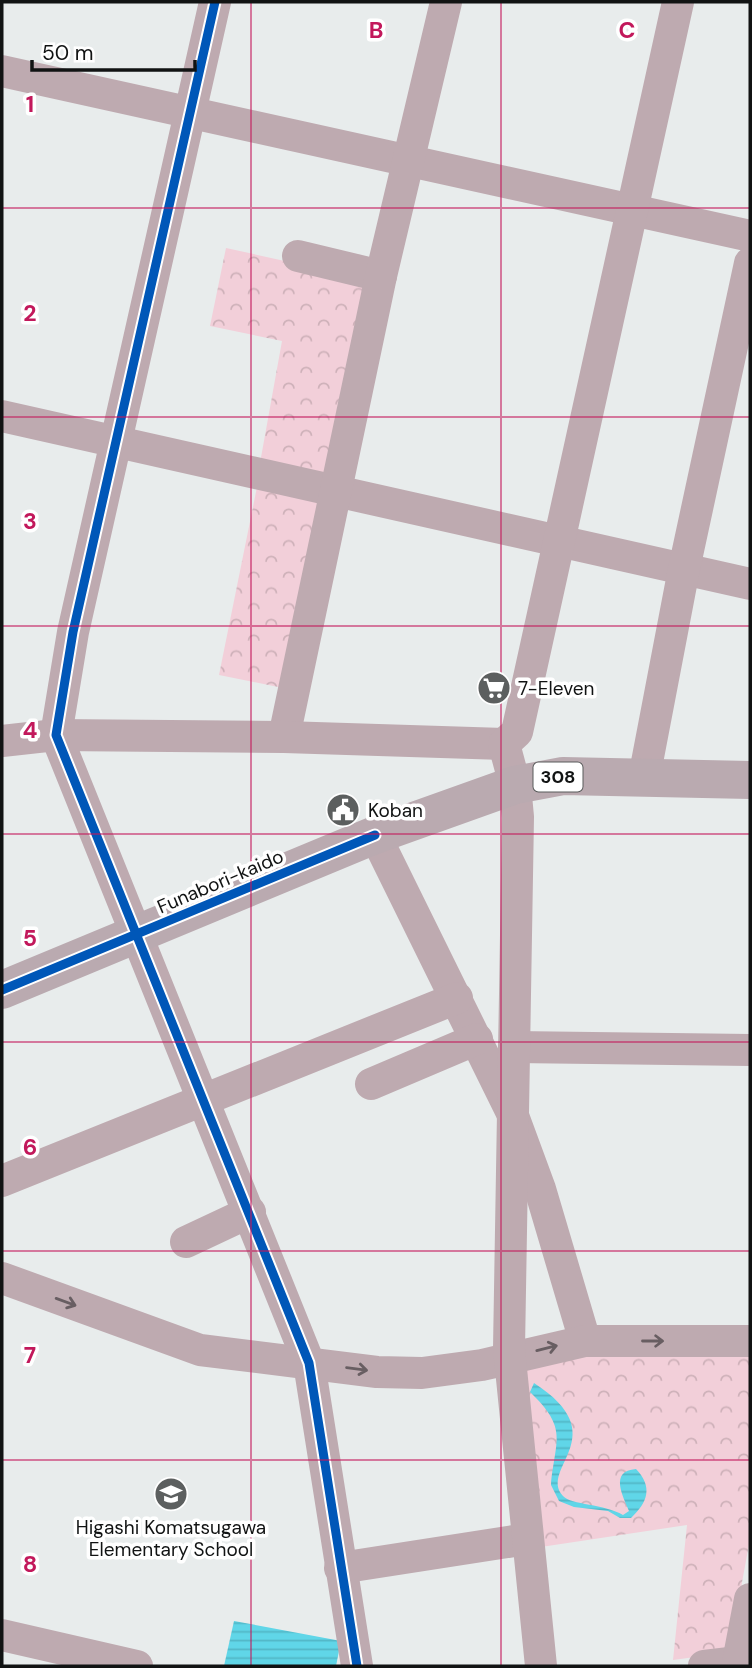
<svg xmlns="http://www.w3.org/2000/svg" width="752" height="1668" font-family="'DM Sans',sans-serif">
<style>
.forest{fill:url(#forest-crowns)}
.water{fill:url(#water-rules)}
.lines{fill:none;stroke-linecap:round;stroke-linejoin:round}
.minor{stroke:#beaab0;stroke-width:32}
.major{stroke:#baaab0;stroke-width:38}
.cycleway-casing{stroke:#fff;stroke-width:13}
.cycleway{stroke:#0057b8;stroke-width:9}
.oneway{stroke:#685e62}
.grid{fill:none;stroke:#c2185b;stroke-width:2;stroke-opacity:0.55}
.labels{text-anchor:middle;stroke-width:7;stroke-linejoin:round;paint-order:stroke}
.shield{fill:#fff;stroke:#585a5a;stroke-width:2}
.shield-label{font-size:18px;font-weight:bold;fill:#111313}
.poi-label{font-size:19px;fill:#111313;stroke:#fff;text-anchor:start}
.street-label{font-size:19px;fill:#111313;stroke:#fff}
.grid-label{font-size:23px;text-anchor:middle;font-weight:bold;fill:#c2185b;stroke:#fff;stroke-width:7;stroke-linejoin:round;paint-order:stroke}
</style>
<defs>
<pattern id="forest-crowns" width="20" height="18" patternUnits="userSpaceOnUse" patternTransform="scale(1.75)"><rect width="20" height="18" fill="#f2cfd9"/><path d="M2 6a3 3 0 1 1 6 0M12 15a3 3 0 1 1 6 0" fill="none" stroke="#ceb1b9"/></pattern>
<pattern id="water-rules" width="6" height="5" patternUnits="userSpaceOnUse" patternTransform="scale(1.75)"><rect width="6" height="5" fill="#60d6e8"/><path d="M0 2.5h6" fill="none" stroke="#52b7c6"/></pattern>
</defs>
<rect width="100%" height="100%" fill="#e8ecec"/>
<!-- forest -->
<g class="forest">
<polygon points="226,248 371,280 327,476 260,463 282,341 210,326"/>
<polygon points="258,482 326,495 283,688 219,675"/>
<polygon points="580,1350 750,1355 750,1539 731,1642 725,1653 673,1660 687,1525 541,1547 523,1363"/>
</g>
<!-- water -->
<g class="water">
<path d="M534 1383C616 1436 538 1468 563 1496 571 1505 605 1504 623 1515L629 1511C623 1496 609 1471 636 1469 653 1487 648 1502 631 1518H620L608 1511 574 1507 559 1501 551 1485C555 1440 569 1429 530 1392Z"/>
<polygon points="234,1621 341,1641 336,1666 224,1666"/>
</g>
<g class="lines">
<!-- minor -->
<g class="minor">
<polyline points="215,2 73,632 56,735 309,1363 357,1666"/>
<polyline points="2,71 750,236"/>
<polyline points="298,256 381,276"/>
<polyline points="2,416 750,584"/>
<polyline points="284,737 381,276 446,2"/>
<polyline points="2,741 56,735 284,737 504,744"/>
<polyline points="644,778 684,569 750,263"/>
<polyline points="375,835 512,1113 540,1189 585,1341"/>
<polyline points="514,1047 750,1050"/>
<polyline points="371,1084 477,1039"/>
<polyline points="2,1181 457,998"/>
<polyline points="186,1242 250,1212"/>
<polyline points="2,1278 200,1350 377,1372 422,1373 482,1365 585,1341 750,1341"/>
<polyline points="340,1568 527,1539"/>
<polyline points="2,1635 137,1666"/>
<polyline points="541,1666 509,1349 518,817 515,785 504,744 517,732 678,2"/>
<polyline points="704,1666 738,1662"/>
<polyline points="741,1666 738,1662 750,1599"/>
</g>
<!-- major -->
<polyline class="major" points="2,990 375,835 515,785 563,776 750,780"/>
<defs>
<g id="cycleway">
<polyline points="215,2 73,632 56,735 309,1363 357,1666"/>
<polyline points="2,990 375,835"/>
</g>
</defs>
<!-- cycleway casing -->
<use href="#cycleway" class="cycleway-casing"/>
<!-- cycleway -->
<use href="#cycleway" class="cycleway"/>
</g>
<!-- one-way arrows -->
<defs><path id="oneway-shaft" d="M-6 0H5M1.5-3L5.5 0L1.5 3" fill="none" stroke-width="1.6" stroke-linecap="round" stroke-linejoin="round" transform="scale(1.75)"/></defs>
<g class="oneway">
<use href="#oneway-shaft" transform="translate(66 1302) rotate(20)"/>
<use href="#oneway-shaft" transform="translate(653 1341)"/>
<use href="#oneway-shaft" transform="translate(547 1348) rotate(-14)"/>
<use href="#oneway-shaft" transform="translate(357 1369) rotate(7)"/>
</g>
<!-- grid -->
<path class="grid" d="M251 2V1666M501 2V1666M2 208H750M2 417H750M2 626H750M2 834H750M2 1042H750M2 1251H750M2 1460H750"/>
<!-- icons -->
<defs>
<symbol id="supermarket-disc" viewBox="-11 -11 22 22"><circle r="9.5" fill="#5c5f5f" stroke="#fff"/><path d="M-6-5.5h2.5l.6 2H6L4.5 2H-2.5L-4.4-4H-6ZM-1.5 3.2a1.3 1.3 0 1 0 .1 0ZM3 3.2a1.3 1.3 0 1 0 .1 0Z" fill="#fff"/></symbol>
<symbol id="civic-disc" viewBox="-11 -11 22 22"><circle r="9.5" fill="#5c5f5f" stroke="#fff"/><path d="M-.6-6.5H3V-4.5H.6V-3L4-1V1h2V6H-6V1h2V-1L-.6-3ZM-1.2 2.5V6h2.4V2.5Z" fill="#fff"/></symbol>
<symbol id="school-disc" viewBox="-11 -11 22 22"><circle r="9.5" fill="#5c5f5f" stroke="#fff"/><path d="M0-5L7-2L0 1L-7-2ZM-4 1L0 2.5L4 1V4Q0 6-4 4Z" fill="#fff"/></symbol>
</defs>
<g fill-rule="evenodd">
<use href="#supermarket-disc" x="475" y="669" width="38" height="38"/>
<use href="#civic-disc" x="324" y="791" width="38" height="38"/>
<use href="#school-disc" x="152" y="1475" width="38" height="38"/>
</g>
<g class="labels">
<!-- shield labels -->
<rect class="shield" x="533.5" y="762.5" width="49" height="29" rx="5"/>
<g class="shield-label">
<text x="558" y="783">308</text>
</g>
<!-- poi labels -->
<g class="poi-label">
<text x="518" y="695">7-Eleven</text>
<text x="368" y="817">Koban</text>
<text x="171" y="1534" text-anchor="middle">Higashi Komatsugawa<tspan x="171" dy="22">Elementary School</tspan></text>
</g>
<!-- street labels -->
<g class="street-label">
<text transform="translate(220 881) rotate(-23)" y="7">Funabori-kaido</text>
</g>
</g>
<g class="grid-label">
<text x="376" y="38">B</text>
<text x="627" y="38">C</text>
<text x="30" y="112">1</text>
<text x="30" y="321">2</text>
<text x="30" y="529">3</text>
<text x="30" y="738">4</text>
<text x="30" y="946">5</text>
<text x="30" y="1155">6</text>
<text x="30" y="1363">7</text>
<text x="30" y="1572">8</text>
</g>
<!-- border -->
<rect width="752" height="1668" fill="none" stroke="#111313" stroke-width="7"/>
<!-- scale -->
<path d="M32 60v10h163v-10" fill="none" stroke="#111313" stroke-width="3.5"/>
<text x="42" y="60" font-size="21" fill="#111313" stroke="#ffffff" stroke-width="5" paint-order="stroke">50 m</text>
</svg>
